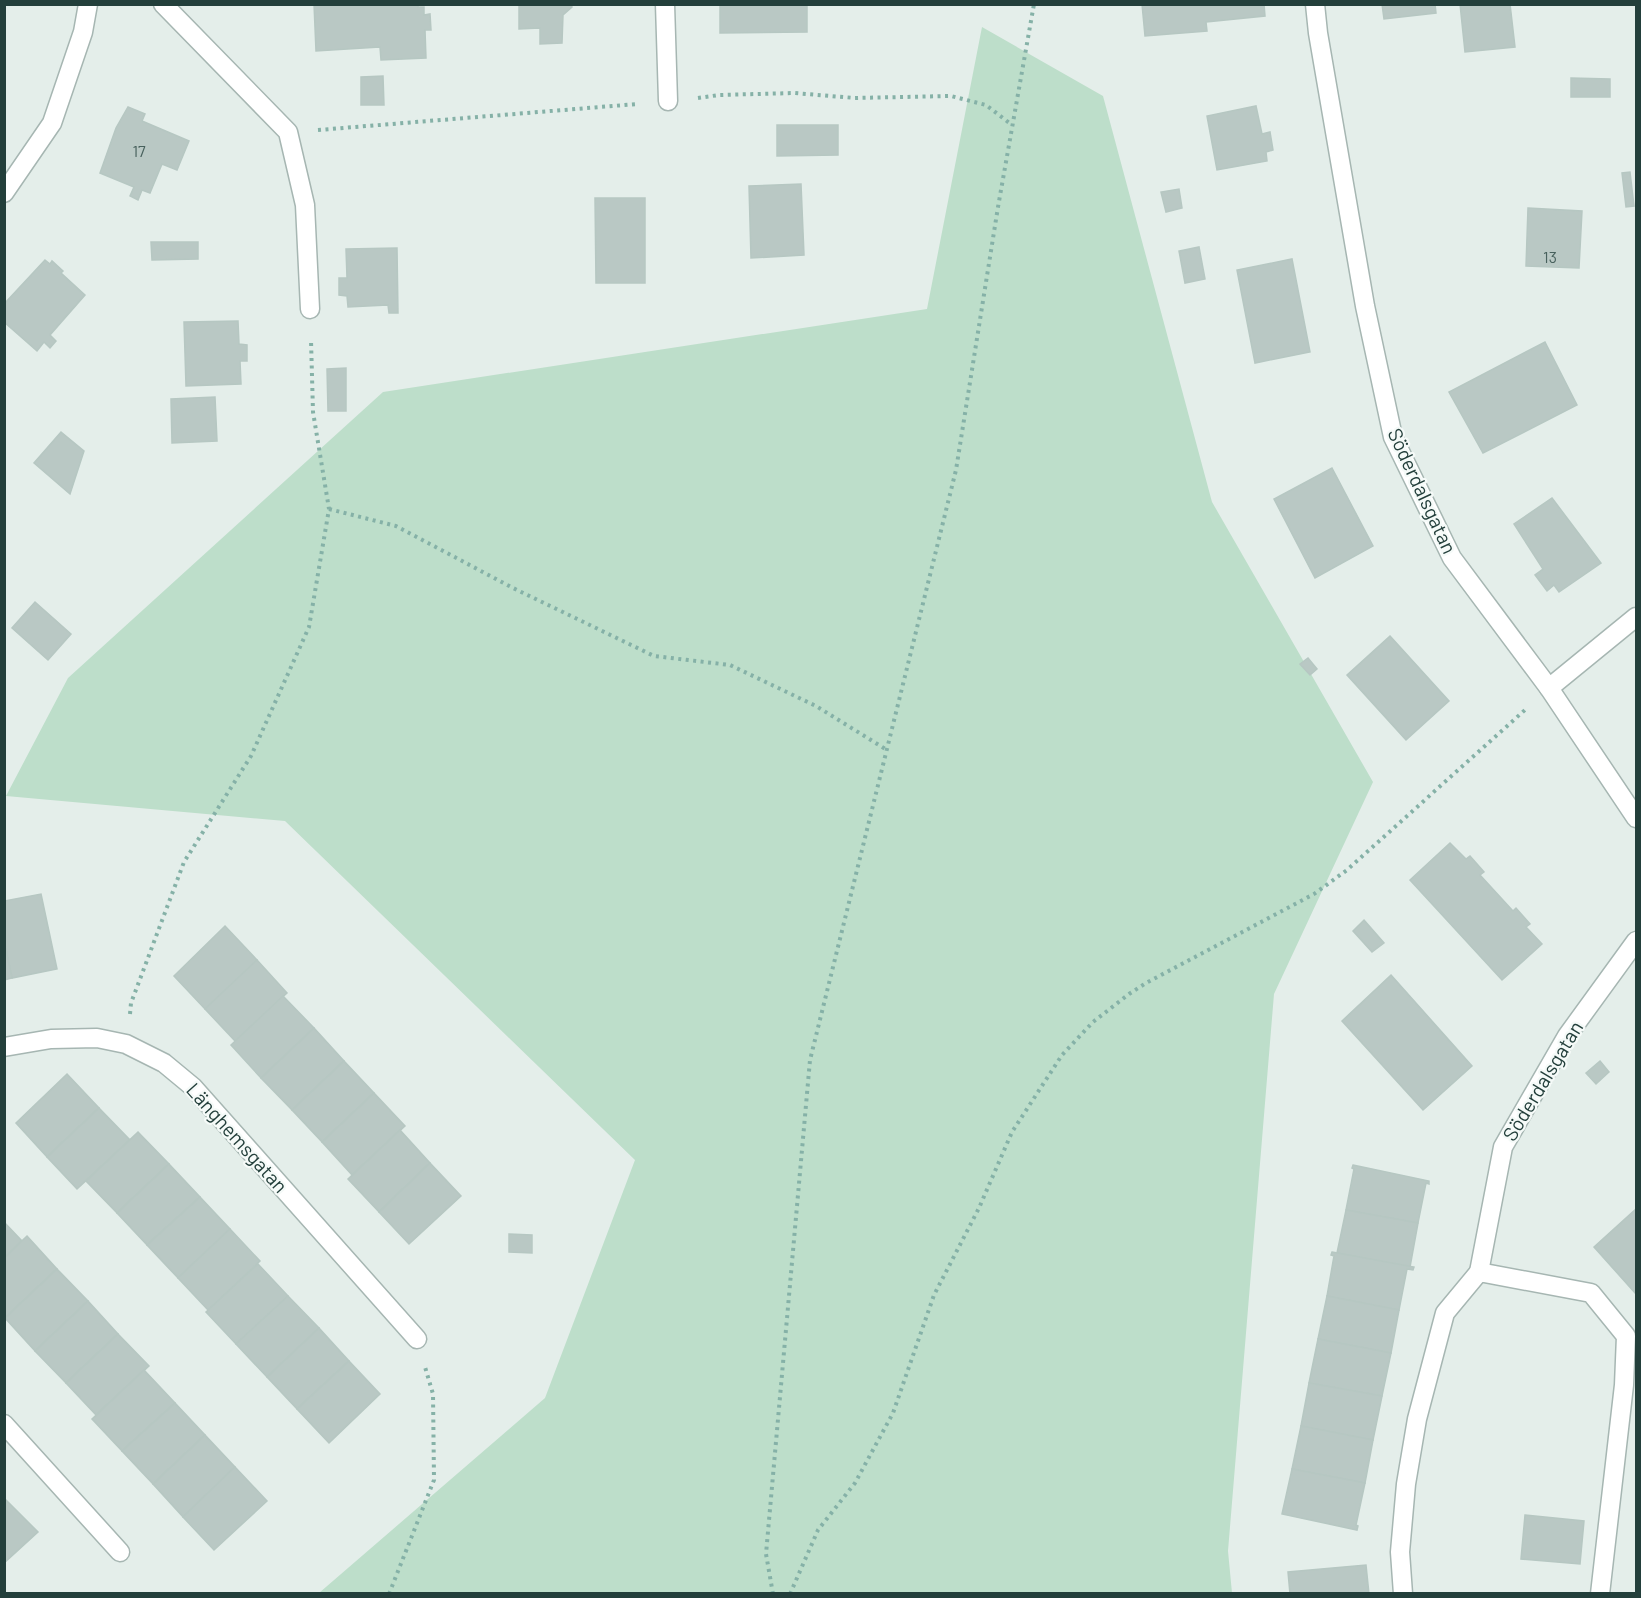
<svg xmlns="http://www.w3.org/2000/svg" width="1641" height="1598" font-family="Barlow,sans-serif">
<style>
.green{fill:#bddeca}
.building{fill:#b9c8c4;stroke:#b6c7c2;stroke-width:1.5}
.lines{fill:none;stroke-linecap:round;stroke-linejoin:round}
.lane-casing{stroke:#a6b6b2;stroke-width:21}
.street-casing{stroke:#a6b6b2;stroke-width:21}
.path{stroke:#85b1a7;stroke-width:4;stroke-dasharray:3 4.5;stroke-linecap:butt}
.lane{stroke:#fff;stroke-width:18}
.street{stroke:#fff;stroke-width:18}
.labels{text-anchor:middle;stroke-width:4.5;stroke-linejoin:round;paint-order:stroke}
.number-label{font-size:16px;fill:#48615d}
.street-label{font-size:20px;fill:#233f3b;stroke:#f5faf8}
</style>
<rect width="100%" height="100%" fill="#e4eeea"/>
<!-- green -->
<polygon class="green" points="982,27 1103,96 1212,502 1373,782 1274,994 1228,1551 1232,1593 319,1593 545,1398 635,1160 285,821 6,796 68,678 383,392 927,309"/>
<!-- building -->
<g class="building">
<polygon points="314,4 418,4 418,7 424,7 424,15 430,14 431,30 425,30 426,58 381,60 380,47 316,51"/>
<polygon points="519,4 571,4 572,7 563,15 562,43 540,44 540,28 519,29"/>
<polygon points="720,4 807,4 807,32 720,33"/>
<polygon points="1142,4 1264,4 1265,16 1206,22 1207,31 1145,36"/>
<polygon points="1382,4 1435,4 1436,13 1384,19"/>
<polygon points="1460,4 1510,4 1515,47 1465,52"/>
<polygon points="383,76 384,105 361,105 361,77"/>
<polygon points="1571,78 1610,79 1610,97 1571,97"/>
<polygon points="1256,106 1262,134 1270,132 1273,150 1266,152 1267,161 1217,170 1207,116"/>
<polygon points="128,107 145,114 142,121 189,141 177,170 162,164 150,193 142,190 138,200 130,196 134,187 100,173 116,128"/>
<polygon points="777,125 838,125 838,155 777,156"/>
<polygon points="1630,172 1634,206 1626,207 1622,173"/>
<polygon points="801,184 804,255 751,258 749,186"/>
<polygon points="1179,189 1182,208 1166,212 1161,192"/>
<polygon points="595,198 645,198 645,283 596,283"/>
<polygon points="1528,208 1582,211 1579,268 1526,266"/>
<polygon points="151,242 198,242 198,259 152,260"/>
<polygon points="1199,247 1205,279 1185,283 1179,251"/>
<polygon points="397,248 398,313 389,313 388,305 348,307 347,296 339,295 339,278 347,278 346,249"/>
<polygon points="1292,259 1310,352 1255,363 1237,270"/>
<polygon points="45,260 50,264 52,261 63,271 61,273 85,295 50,335 56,341 50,348 44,342 37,351 4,322 4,304"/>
<polygon points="238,321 239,344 247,345 247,361 240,361 241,384 186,386 184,322"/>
<polygon points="1545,342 1577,405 1483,453 1449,392"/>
<polygon points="346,368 346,411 328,411 327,369"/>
<polygon points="215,397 217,441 172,443 171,399"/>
<polygon points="61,432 84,451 70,494 34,463"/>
<polygon points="1332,468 1373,546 1315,578 1274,499"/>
<polygon points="1552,498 1601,563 1559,592 1554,585 1547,591 1535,575 1543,569 1514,524"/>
<polygon points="35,602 71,634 48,660 12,628"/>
<polygon points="1390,636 1449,701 1406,740 1347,675"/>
<polygon points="1308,658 1317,669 1310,675 1300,664"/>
<polygon points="1450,843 1466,859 1470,856 1484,872 1480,875 1513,911 1516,908 1530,924 1526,927 1542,944 1502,980 1410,880"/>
<polygon points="41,894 57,969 12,978 4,941 4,901"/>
<polygon points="1364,920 1384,943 1372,952 1353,931"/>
<polygon points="225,926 257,960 205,1009 174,976"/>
<polygon points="4,941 12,978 4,980"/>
<polygon points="257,960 287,993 235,1041 205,1009"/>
<polygon points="1391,975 1472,1066 1423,1110 1342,1021"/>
<polygon points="283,996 314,1028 261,1078 231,1045"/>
<polygon points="314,1028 344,1061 292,1110 261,1078"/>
<polygon points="344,1061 374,1093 322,1142 292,1110"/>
<polygon points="1600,1061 1609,1072 1596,1084 1586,1073"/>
<polygon points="67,1074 99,1108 47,1157 16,1123"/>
<polygon points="374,1093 405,1126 352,1175 322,1142"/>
<polygon points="99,1108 130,1140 77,1189 47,1157"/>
<polygon points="400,1130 430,1163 379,1212 348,1179"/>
<polygon points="138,1132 169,1164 117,1213 86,1181"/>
<polygon points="430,1163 461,1196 409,1244 379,1212"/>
<polygon points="169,1164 200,1197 147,1245 117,1213"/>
<polygon points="1353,1165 1429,1181 1429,1184 1426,1183 1418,1223 1346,1210 1354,1169 1352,1168"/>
<polygon points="200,1197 230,1229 178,1278 147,1245"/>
<polygon points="1636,1209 1636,1294 1594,1247"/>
<polygon points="1346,1210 1418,1223 1410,1267 1337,1253"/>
<polygon points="4,1222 22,1241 4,1258"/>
<polygon points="230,1229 260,1261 208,1310 178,1278"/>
<polygon points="509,1234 532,1235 532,1253 509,1252"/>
<polygon points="27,1236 57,1269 5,1318 4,1258"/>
<polygon points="1332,1252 1414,1267 1413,1270 1407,1269 1399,1310 1327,1296 1334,1256 1331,1255"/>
<polygon points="258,1264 288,1296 236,1344 206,1312"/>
<polygon points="57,1269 88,1301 35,1351 5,1318"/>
<polygon points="288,1296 319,1328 267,1377 236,1344"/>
<polygon points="1327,1296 1399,1310 1391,1353 1318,1339"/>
<polygon points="88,1301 118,1334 66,1383 35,1351"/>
<polygon points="319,1328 349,1361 297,1409 267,1377"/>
<polygon points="118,1334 149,1366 96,1415 66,1383"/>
<polygon points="1318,1339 1391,1353 1382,1396 1309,1383"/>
<polygon points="349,1361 380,1394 329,1443 297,1409"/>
<polygon points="144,1370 175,1403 122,1451 92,1419"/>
<polygon points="1309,1383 1382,1396 1373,1440 1301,1426"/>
<polygon points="175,1403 205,1435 153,1484 122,1451"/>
<polygon points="1301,1426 1373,1440 1365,1483 1292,1469"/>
<polygon points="205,1435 235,1467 183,1517 153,1484"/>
<polygon points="235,1467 267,1501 214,1550 183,1517"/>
<polygon points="1292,1469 1365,1483 1356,1525 1358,1526 1357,1530 1282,1514"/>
<polygon points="6,1500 38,1532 4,1563 4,1501"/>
<polygon points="1525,1515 1584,1521 1580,1564 1521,1559"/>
<polygon points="1366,1565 1369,1594 1290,1594 1288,1572"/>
</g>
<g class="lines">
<defs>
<polyline id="lane" points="1403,1594 1400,1552 1406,1484 1417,1419 1445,1313 1479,1272 1591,1293 1626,1336 1624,1385 1600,1594"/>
<g id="street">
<polyline points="163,4 288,132 305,205 310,309"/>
<polyline points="665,4 668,101"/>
<polyline points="1315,4 1318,33 1365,306 1393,437 1452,558 1549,688 1636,818"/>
<polyline points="4,193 52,123 83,32 88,4"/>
<polyline points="1549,688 1636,617"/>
<polyline points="4,1047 51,1039 97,1038 126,1044 164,1063 193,1087 417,1339"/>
<polyline points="1479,1272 1503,1147 1567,1036 1636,941"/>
<polyline points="4,1424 120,1552"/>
</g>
</defs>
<!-- lane casing -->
<use href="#lane" class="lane-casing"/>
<!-- street casing -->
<use href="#street" class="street-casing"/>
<!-- path -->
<g class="path">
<polyline points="698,98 719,95 795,93 855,98 951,96 986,105 1012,125"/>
<polyline points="318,130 637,104"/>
<polyline points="329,509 396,526 513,588 654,656 730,665 816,706 887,750"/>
<polyline points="130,1014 131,1003 184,862 251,756 309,627 329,509 313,412 311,340"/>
<polyline points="389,1594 434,1480 433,1394 425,1367"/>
<polyline points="773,1594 766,1554 810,1060 956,470 998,207 1034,4"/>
<polyline points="790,1594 818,1530 855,1483 893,1413 934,1295 979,1208 1012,1132 1062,1055 1093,1022 1129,994 1146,983 1314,894 1347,870 1526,709"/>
</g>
<!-- lane -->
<use href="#lane" class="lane"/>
<!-- street -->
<use href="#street" class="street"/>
</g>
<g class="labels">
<!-- number labels -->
<g class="number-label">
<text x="139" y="157">17</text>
<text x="1550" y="263">13</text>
</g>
<!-- street labels -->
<g class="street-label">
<text transform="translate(1422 491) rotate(65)" y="7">Söderdalsgatan</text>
<text transform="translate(1543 1081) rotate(-59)" y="7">Söderdalsgatan</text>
<text transform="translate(237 1138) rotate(48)" y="7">Länghemsgatan</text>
</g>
</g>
<!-- border -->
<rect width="1641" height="1598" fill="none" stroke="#233f3b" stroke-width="12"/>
</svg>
